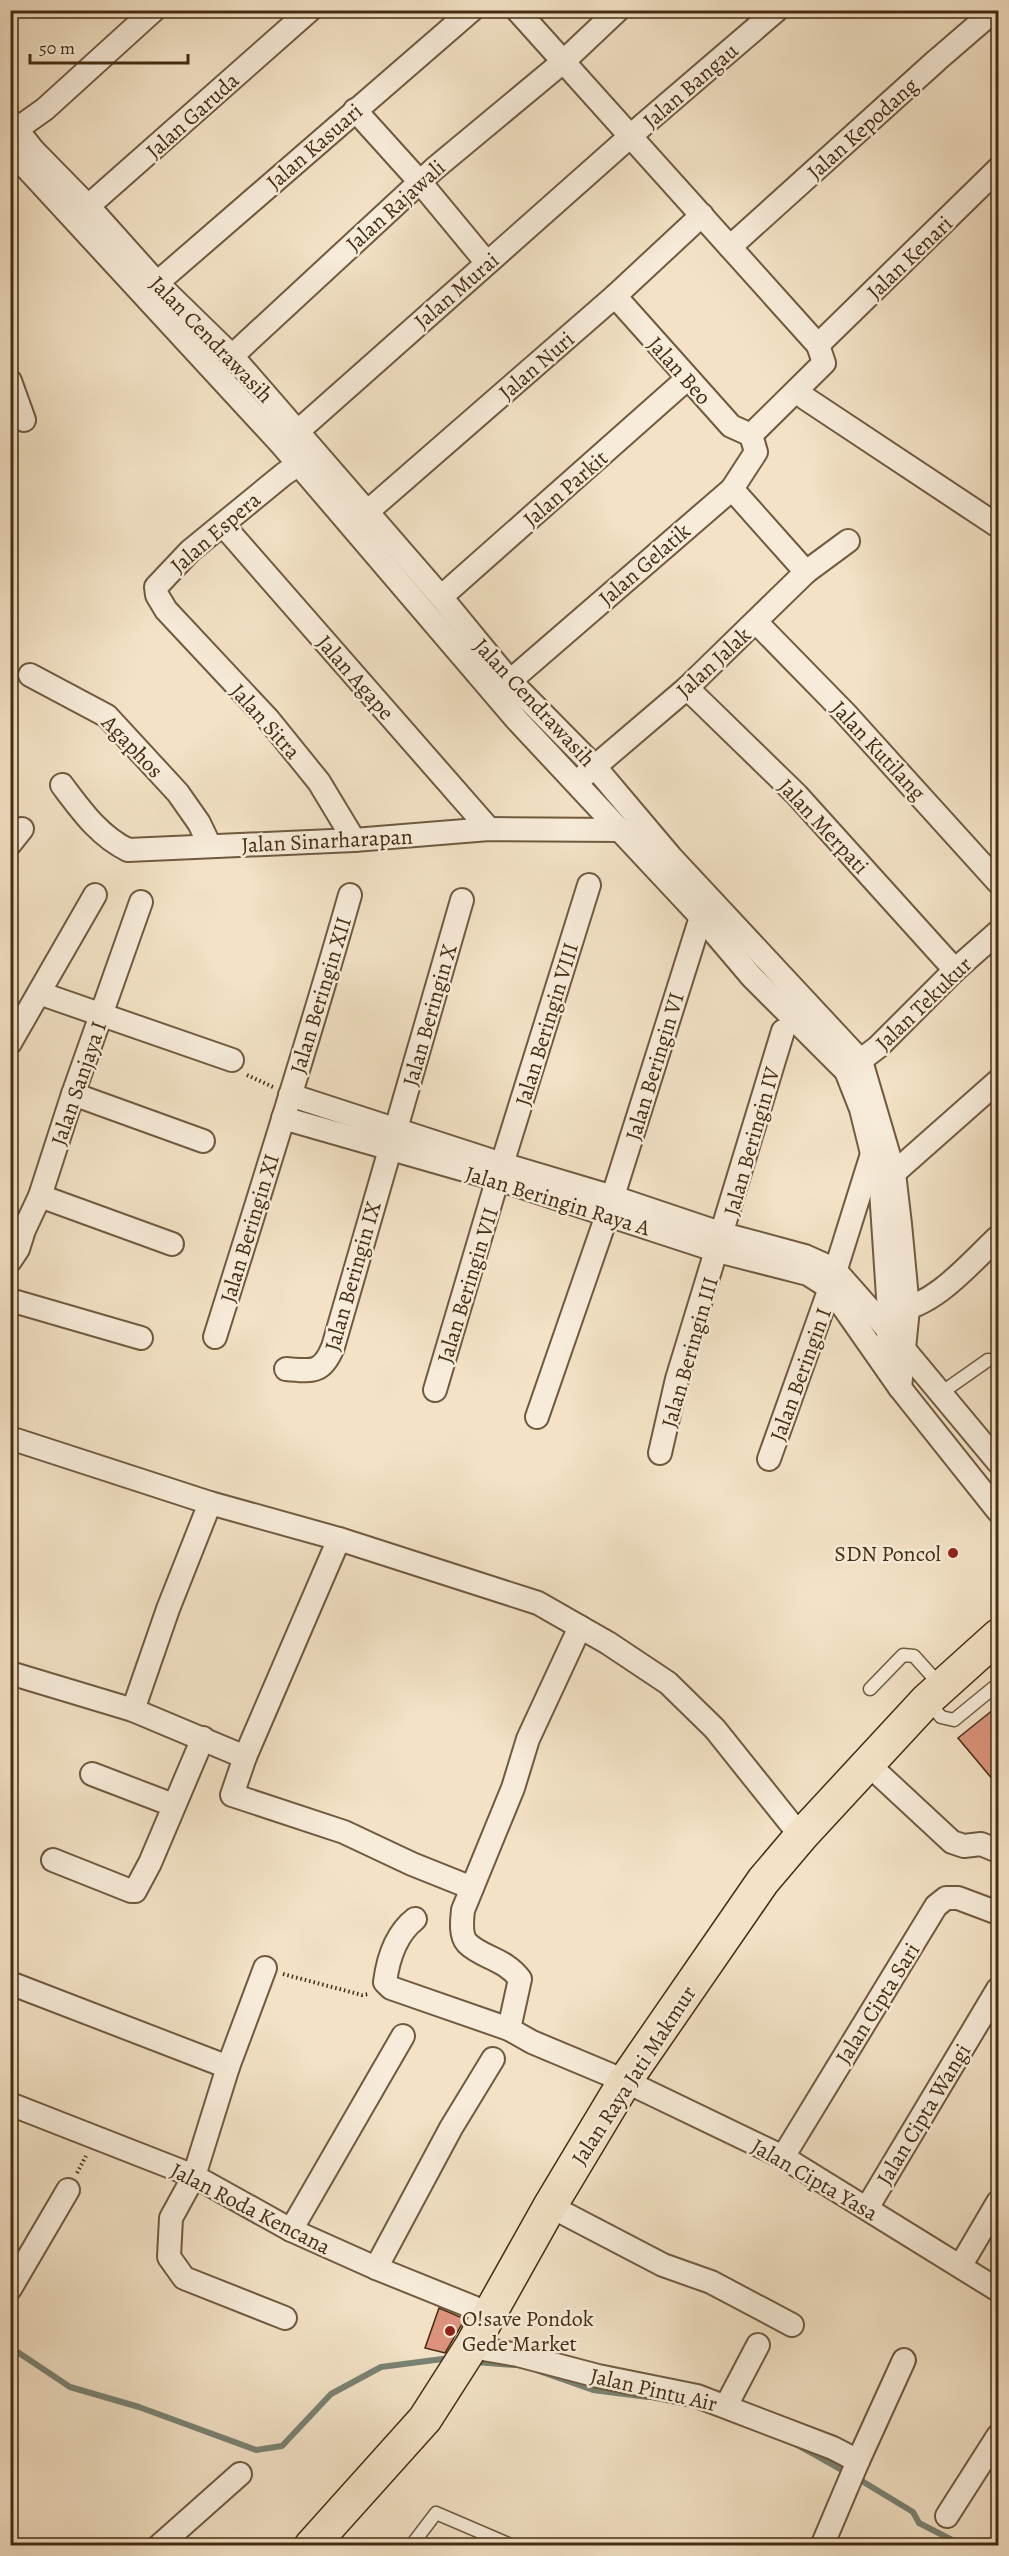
<svg xmlns="http://www.w3.org/2000/svg" width="1009" height="2556" font-family="Alegreya,serif">
<style>
.lines{fill:none;stroke-linecap:round;stroke-linejoin:round}
.stream{stroke:#798374;stroke-width:6}
.building{fill:#dd937d;stroke:#452c12;stroke-width:1.5}
.lane-casing{stroke:#705a3f;stroke-width:15}
.street-casing{stroke:#705a3f;stroke-width:26}
.primary-casing{stroke:#452c12;stroke-width:36}
.path{stroke:#452c12;stroke-width:4;stroke-dasharray:1.5 3;stroke-linecap:butt}
.lane{stroke:#f7ecda;stroke-width:12}
.street{stroke:#f7ecda;stroke-width:22}
.primary{stroke:#f3e2c6;stroke-width:33}
.poi-dot{fill:#8f2418;stroke:#f7ecda;stroke-width:2}
.labels{text-anchor:middle;stroke-width:5;stroke-linejoin:round;paint-order:stroke}
.street-label{font-size:22px;fill:#452c12;stroke:#f7ecda}
.poi-label{font-size:22px;fill:#452c12;stroke:#f7ecda;text-anchor:end}
</style>
<rect width="100%" height="100%" fill="#f3e2c6"/>
<filter id="stains"><feTurbulence type="fractalNoise" baseFrequency=".00333" numOctaves="4"/><feColorMatrix values="0 0 0 0 .2 0 0 0 0 .09 0 0 0 0 .02 0 0 0 .5 -.17"/></filter>
<radialGradient id="worn" r=".72"><stop offset=".6" stop-color="#630" stop-opacity="0"/><stop offset="1" stop-color="#630" stop-opacity=".3"/></radialGradient>
<g class="lines">
<!-- stream -->
<g class="stream">
<polyline points="10,2347 70,2387 139,2407 256,2450 282,2446 331,2394 381,2367 450,2358"/>
<polyline points="475,2362 514,2365"/>
<polyline points="539,2371 593,2390 648,2397"/>
<polyline points="799,2446 847,2473"/>
<polyline points="857,2478 913,2512 919,2523 964,2546"/>
</g>
</g>
<!-- building -->
<g class="building">
<polygon points="999,1705 999,1787 958,1738"/>
<polygon points="439,2308 465,2319 445,2353 425,2348"/>
</g>
<g class="lines">
<defs>
<g id="lane">
<polyline points="941,1393 988,1360"/>
<polyline points="870,1689 903,1655 914,1656 941,1686"/>
<polyline points="928,1701 941,1717 954,1720 998,1684"/>
<polyline points="411,2546 436,2513 513,2546"/>
</g>
<g id="street">
<polyline points="517,10 818,345 824,363 751,435"/>
<polyline points="355,110 420,182 487,263"/>
<polyline points="10,121 34,151 89,207 157,283 232,356 441,597 510,681 595,767 671,857 861,1061 894,1173 900,1224 908,1309 900,1388"/>
<polyline points="17,129 45,109 154,10"/>
<polyline points="10,150 282,445 517,720 701,917 752,977 846,1071 861,1109 881,1190 889,1312 887,1369"/>
<polyline points="77,216 310,10"/>
<polyline points="730,247 937,60 995,10"/>
<polyline points="157,283 472,10"/>
<polyline points="615,296 731,426 751,435"/>
<polyline points="818,345 998,169"/>
<polyline points="232,356 434,169 564,61 618,10"/>
<polyline points="10,381 24,420"/>
<polyline points="805,398 998,526"/>
<polyline points="288,440 643,125 777,10"/>
<polyline points="299,464 284,474 190,551 156,587 157,595 166,610 268,719 319,782 354,840"/>
<polyline points="732,489 806,572"/>
<polyline points="367,512 615,296 702,215"/>
<polyline points="223,525 489,829"/>
<polyline points="441,597 688,378"/>
<polyline points="756,622 845,713 998,882"/>
<polyline points="30,675 107,716 178,793 199,823 210,846"/>
<polyline points="510,681 732,489 756,452 751,435"/>
<polyline points="687,688 797,795 955,970"/>
<polyline points="585,775 687,688 806,572 848,541"/>
<path d="M62 785C81 810 99 836 128 850L354 840 489 829 621 830"/>
<polyline points="10,844 22,829"/>
<polyline points="39,993 232,1060"/>
<polyline points="10,1043 95,895"/>
<polyline points="849,1069 878,1047 955,970 998,932"/>
<polyline points="73,1094 203,1141"/>
<polyline points="290,1095 502,1164 613,1197 723,1234 805,1256 834,1269 888,1330 998,1462"/>
<polyline points="283,1118 510,1183 718,1251 808,1274 830,1288 900,1388 998,1511"/>
<polyline points="883,1175 894,1173 998,1081"/>
<polyline points="40,1196 172,1244"/>
<polyline points="10,1261 18,1249 24,1230 40,1196 73,1094 141,902"/>
<polyline points="10,1300 141,1338"/>
<path d="M896 1311C937 1304 969 1264 998 1237"/>
<path d="M215 1337C261 1190 308 1043 350 895"/>
<path d="M286 1369C312 1371 322 1374 333 1347L462 900"/>
<polyline points="435,1390 502,1164 589,885"/>
<polyline points="537,1417 607,1215 701,917"/>
<polyline points="10,1438 210,1503 339,1539 538,1603 608,1643 668,1683 715,1729 791,1824 802,1835"/>
<polyline points="660,1453 677,1379 783,1031"/>
<polyline points="769,1459 830,1288 872,1154"/>
<polyline points="339,1539 245,1757 232,1795 344,1832 412,1864 472,1888"/>
<path d="M580 1627 528 1739 513 1788 463 1910C462 1920 460 1935 467 1943 482 1958 504 1958 520 1979L509 2029 532 2042 625 2081 783 2157 998 2290"/>
<polyline points="10,1673 133,1710 245,1757"/>
<polyline points="133,1710 168,1609 210,1503"/>
<polyline points="868,1764 952,1842 964,1846 981,1844 998,1851"/>
<polyline points="92,1774 173,1805"/>
<polyline points="53,1860 131,1891 135,1891 150,1863 203,1738"/>
<path d="M415 1919C396 1934 388 1959 385 1982L391 1988 509 2029"/>
<polyline points="265,1968 228,2067 194,2176 171,2218 169,2257 184,2278 285,2318"/>
<polyline points="10,1983 228,2067"/>
<polyline points="10,2104 194,2176 291,2230 376,2268 490,2314"/>
<polyline points="783,2157 936,1906 946,1898 958,1898 998,1913"/>
<polyline points="550,2206 663,2265 711,2282 792,2325"/>
<polyline points="867,2208 998,1989"/>
<polyline points="291,2230 403,2036"/>
<polyline points="961,2265 998,2202"/>
<polyline points="376,2268 451,2128 493,2059"/>
<polyline points="10,2289 68,2190"/>
<polyline points="471,2347 518,2355 598,2376 697,2396 833,2448 858,2461 822,2546"/>
<polyline points="726,2406 758,2345"/>
<polyline points="858,2461 904,2360"/>
<polyline points="947,2516 998,2436"/>
<polyline points="159,2546 240,2474"/>
</g>
<polyline id="primary" points="311,2546 425,2419 471,2347 550,2206 625,2081 763,1881 802,1835 927,1700 998,1636"/>
</defs>
<!-- lane casing -->
<use href="#lane" class="lane-casing"/>
<!-- street casing -->
<use href="#street" class="street-casing"/>
<!-- primary casing -->
<use href="#primary" class="primary-casing"/>
<!-- path -->
<g class="path">
<polyline points="247,1075 273,1087"/>
<polyline points="283,1974 362,1995 369,1994"/>
<polyline points="77,2173 86,2156"/>
</g>
<!-- lane -->
<use href="#lane" class="lane"/>
<!-- street -->
<use href="#street" class="street"/>
<!-- primary -->
<use href="#primary" class="primary"/>
</g>
<!-- markers -->
<g class="poi-dot">
<circle cx="953" cy="1553" r="6"/>
<circle cx="450" cy="2331" r="6"/>
</g>
<g class="labels">
<!-- street labels -->
<g class="street-label">
<text transform="translate(690 85) rotate(-41)" y="8">Jalan Bangau</text>
<text transform="translate(192 115) rotate(-42)" y="8">Jalan Garuda</text>
<text transform="translate(862 128) rotate(-42)" y="8">Jalan Kepodang</text>
<text transform="translate(314 146) rotate(-41)" y="8">Jalan Kasuari</text>
<text transform="translate(395 205) rotate(-42)" y="8">Jalan Rajawali</text>
<text transform="translate(909 257) rotate(-44)" y="8">Jalan Kenari</text>
<text transform="translate(456 290) rotate(-41)" y="8">Jalan Murai</text>
<text transform="translate(212 339) rotate(46)" y="8">Jalan Cendrawasih</text>
<text transform="translate(536 365) rotate(-41)" y="8">Jalan Nuri</text>
<text transform="translate(680 370) rotate(48)" y="8">Jalan Beo</text>
<text transform="translate(565 488) rotate(-41)" y="8">Jalan Parkit</text>
<text transform="translate(215 532) rotate(-41)" y="8">Jalan Espera</text>
<text transform="translate(644 564) rotate(-41)" y="8">Jalan Gelatik</text>
<text transform="translate(713 662) rotate(-43)" y="8">Jalan Jalak</text>
<text transform="translate(356 677) rotate(49)" y="8">Jalan Agape</text>
<text transform="translate(535 702) rotate(47)" y="8">Jalan Cendrawasih</text>
<text transform="translate(266 721) rotate(48)" y="8">Jalan Sitra</text>
<text transform="translate(133 746) rotate(46)" y="8">Agaphos</text>
<text transform="translate(879 750) rotate(47)" y="8">Jalan Kutilang</text>
<text transform="translate(824 826) rotate(47)" y="8">Jalan Merpati</text>
<text transform="translate(327 840) rotate(-3)" y="8">Jalan Sinarharapan</text>
<text transform="translate(320 995) rotate(-73)" y="8">Jalan Beringin XII</text>
<text transform="translate(923 1003) rotate(-44)" y="8">Jalan Tekukur</text>
<text transform="translate(429 1015) rotate(-74)" y="8">Jalan Beringin X</text>
<text transform="translate(546 1024) rotate(-73)" y="8">Jalan Beringin VIII</text>
<text transform="translate(654 1066) rotate(-73)" y="8">Jalan Beringin VI</text>
<text transform="translate(78 1083) rotate(-71)" y="8">Jalan Sanjaya I</text>
<text transform="translate(751 1141) rotate(-74)" y="8">Jalan Beringin IV</text>
<text transform="translate(558 1200) rotate(17)" y="8">Jalan Beringin Raya A</text>
<text transform="translate(249 1228) rotate(-73)" y="8">Jalan Beringin XI</text>
<text transform="translate(352 1276) rotate(-74)" y="8">Jalan Beringin IX</text>
<text transform="translate(467 1285) rotate(-73)" y="8">Jalan Beringin VII</text>
<text transform="translate(689 1352) rotate(-74)" y="8">Jalan Beringin III</text>
<text transform="translate(800 1374) rotate(-70)" y="8">Jalan Beringin I</text>
<text transform="translate(877 2003) rotate(-58)" y="8">Jalan Cipta Sari</text>
<text transform="translate(633 2075) rotate(-57)" y="8">Jalan Raya Jati Makmur</text>
<text transform="translate(923 2114) rotate(-59)" y="8">Jalan Cipta Wangi</text>
<text transform="translate(815 2179) rotate(30)" y="8">Jalan Cipta Yasa</text>
<text transform="translate(251 2208) rotate(27)" y="8">Jalan Roda Kencana</text>
<text transform="translate(654 2389) rotate(13)" y="8">Jalan Pintu Air</text>
</g>
<!-- poi labels -->
<g class="poi-label">
<text x="941" y="1561">SDN Poncol</text>
<text x="462" y="2326" text-anchor="start">O!save Pondok<tspan x="462" dy="25">Gede Market</tspan></text>
</g>
</g>
<!-- margin -->
<rect width="1009" height="2556" fill="none" stroke="#f3e2c6" stroke-width="36"/>
<rect x="12" y="12" width="985" height="2532" fill="none" stroke="#452c12" stroke-width="3"/>
<rect x="18" y="18" width="973" height="2520" fill="none" stroke="#452c12" stroke-width="1.5"/>
<!-- scale -->
<path d="M30 54v9h158v-9" fill="none" stroke="#452c12" stroke-width="3"/>
<text x="39" y="54" font-size="18" fill="#452c12" stroke="#f7ecda" stroke-width="4.5" paint-order="stroke">50 m</text>
<rect width="100%" height="100%" filter="url(#stains)"/>
<rect width="100%" height="100%" fill="url(#worn)"/>
</svg>
